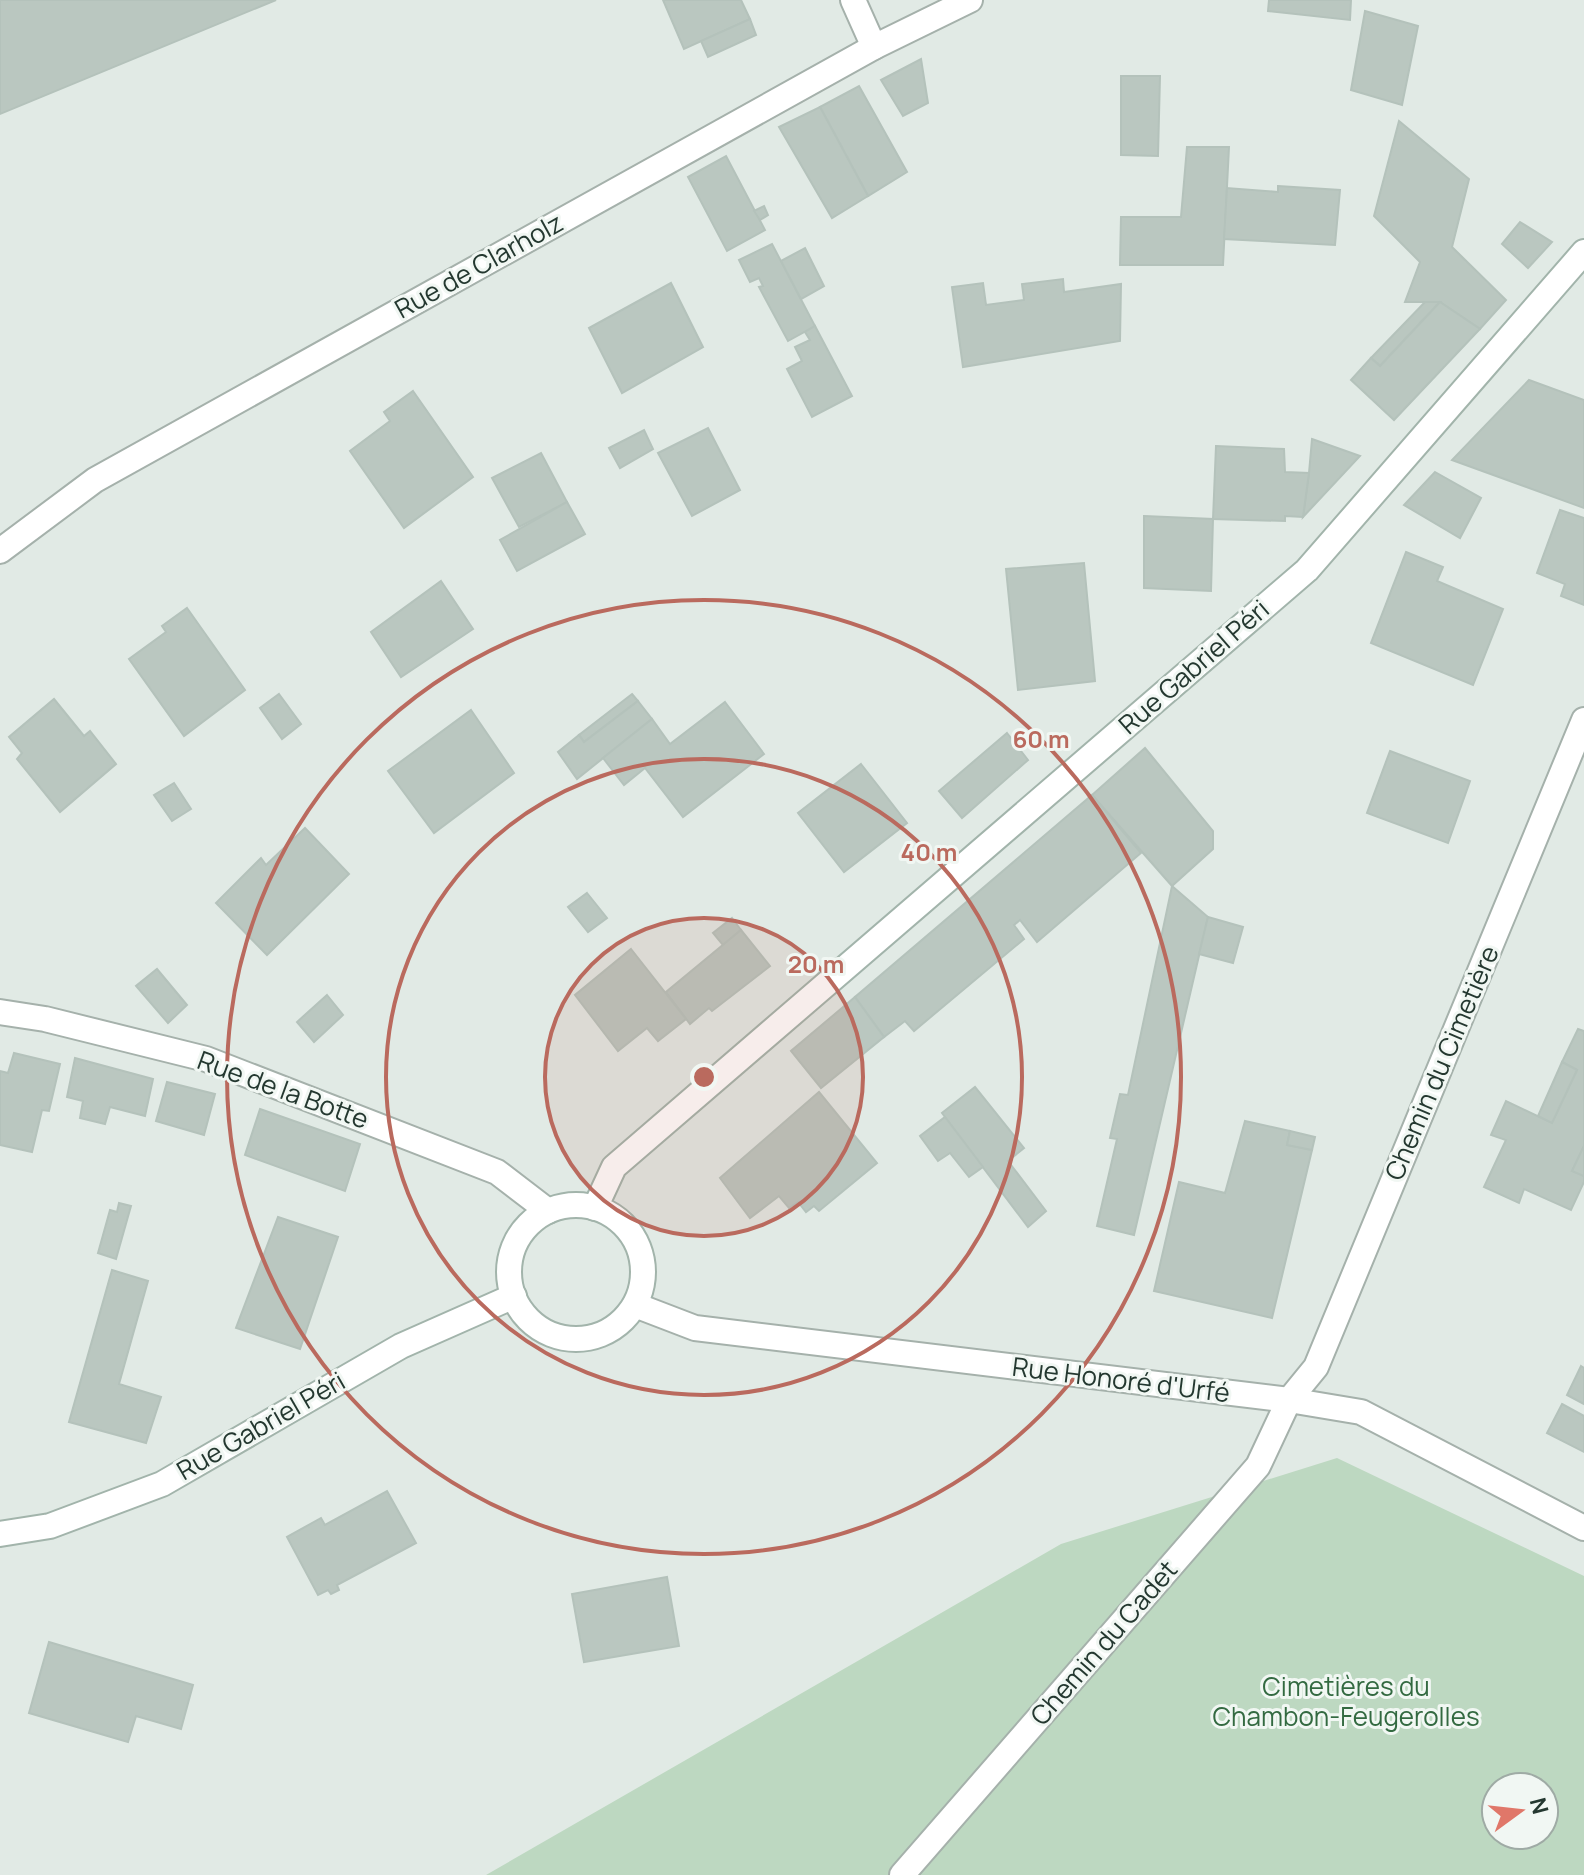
<svg xmlns="http://www.w3.org/2000/svg" width="1584" height="1875" font-family="Manrope,sans-serif">
<style>
.green{fill:#bdd8c1;fill-rule:evenodd}
.building{fill:#bac7c0;stroke:#b4c2bb;stroke-width:2}
.lines{fill:none;stroke-linecap:round;stroke-linejoin:round}
.minor-casing{stroke:#a5b1ab;stroke-width:28}
.secondary-casing{stroke:#a2b4ab;stroke-width:28}
.minor{stroke:#fff;stroke-width:24}
.secondary{stroke:#fff;stroke-width:24}
.ring{fill:none;stroke:#ba6a5e;stroke-width:4}
.labels{text-anchor:middle;stroke-width:6;stroke-linejoin:round;paint-order:stroke}
.street-label{font-size:26px;fill:#243830;stroke:#f1f7f3}
.park-label{font-size:26px;fill:#336a41;stroke:#f1f7f3}
.centre{fill:#ba6a5e;stroke:#f1f7f3;stroke-width:4}
.ring-label{font-size:24px;text-anchor:middle;font-weight:bold;fill:#ba6a5e;stroke:#f1f7f3;stroke-width:6;stroke-linejoin:round;paint-order:stroke}
</style>
<rect width="100%" height="100%" fill="#e1eae5"/>
<!-- green -->
<path class="green" d="M1337 1458 1584 1576V1875H486L1061 1544ZM1496 1787H1544V1835H1496Z"/>
<!-- building -->
<g class="building">
<polygon points="0,0 276,0 0,114"/>
<polygon points="663,0 741,0 750,19 684,49"/>
<polygon points="1269,0 1351,0 1350,20 1268,11"/>
<polygon points="1365,11 1418,26 1402,105 1351,90"/>
<polygon points="750,19 756,35 708,57 701,41"/>
<polygon points="921,59 928,103 903,116 881,80"/>
<polygon points="1121,76 1160,76 1158,156 1121,155"/>
<polygon points="859,86 907,172 868,196 820,107"/>
<polygon points="820,107 868,196 832,218 779,127"/>
<polygon points="1399,121 1469,179 1452,247 1506,300 1480,329 1440,302 1405,302 1420,262 1374,216"/>
<polygon points="1187,147 1229,147 1223,265 1120,265 1121,217 1181,217"/>
<polygon points="726,156 765,230 727,251 688,177"/>
<polygon points="1278,186 1340,190 1335,245 1224,239 1227,188 1278,192"/>
<polygon points="764,206 768,215 760,220 754,211"/>
<polygon points="1520,222 1552,242 1528,268 1502,244"/>
<polygon points="772,244 815,326 788,341 759,287 763,286 759,278 750,282 739,260"/>
<polygon points="805,248 824,286 801,299 781,261"/>
<polygon points="1063,279 1064,292 1121,284 1120,341 963,367 952,287 983,283 986,305 1024,300 1022,284"/>
<polygon points="671,283 703,347 622,393 589,328"/>
<polygon points="1425,302 1440,302 1380,366 1371,358"/>
<polygon points="1440,302 1480,329 1394,420 1351,380 1371,358 1380,366"/>
<polygon points="815,326 852,396 812,417 787,369 802,361 795,347 810,340 805,332"/>
<polygon points="1529,380 1584,400 1584,508 1452,460"/>
<polygon points="413,391 473,477 404,528 350,451 390,421 384,412"/>
<polygon points="708,428 740,490 692,516 658,453"/>
<polygon points="644,430 653,449 620,468 609,448"/>
<polygon points="1312,439 1360,456 1303,517 1309,473"/>
<polygon points="1216,446 1284,449 1285,472 1309,473 1303,517 1285,516 1285,521 1213,519"/>
<polygon points="541,453 567,502 519,527 492,478"/>
<polygon points="1435,472 1481,498 1460,538 1404,505"/>
<polygon points="567,502 585,534 517,571 500,540"/>
<polygon points="1560,510 1584,518 1584,605 1561,596 1565,584 1537,573"/>
<polygon points="1144,516 1213,519 1211,591 1144,588"/>
<polygon points="1406,552 1443,567 1437,581 1503,609 1473,685 1371,643"/>
<polygon points="1084,563 1095,681 1018,690 1006,569"/>
<polygon points="441,581 473,629 401,677 371,632"/>
<polygon points="187,608 245,690 184,736 129,659 166,632 162,626"/>
<polygon points="279,694 301,724 282,739 260,708"/>
<polygon points="632,694 638,701 584,742 579,735"/>
<polygon points="54,699 84,736 90,731 116,764 60,812 17,759 22,753 9,737"/>
<polygon points="638,701 652,719 577,779 558,752 579,735 584,742"/>
<polygon points="725,702 764,754 683,817 645,768 624,785 603,758 652,719 670,744"/>
<polygon points="471,710 514,773 434,833 388,771"/>
<polygon points="1007,733 1028,760 962,818 939,791"/>
<polygon points="1145,748 1213,831 1213,849 1172,886 1092,795"/>
<polygon points="1390,751 1470,781 1448,843 1367,813"/>
<polygon points="861,764 907,823 844,872 798,813"/>
<polygon points="174,783 191,809 172,821 154,795"/>
<polygon points="1092,795 1141,853 1037,942 1020,920 1014,925 1024,939 914,1031 905,1021 884,1037 855,997"/>
<polygon points="305,828 349,874 267,955 216,903 261,858 266,865"/>
<polygon points="1172,886 1208,917 1134,1235 1097,1226 1117,1139 1110,1138 1120,1094 1128,1095"/>
<polygon points="587,893 607,918 588,932 568,907"/>
<polygon points="1208,917 1243,927 1233,963 1199,954"/>
<polygon points="732,918 741,930 723,945 713,933"/>
<polygon points="741,930 770,966 712,1011 709,1008 690,1024 666,992"/>
<polygon points="631,949 686,1019 658,1041 647,1028 618,1051 575,995"/>
<polygon points="157,969 187,1005 168,1023 136,986"/>
<polygon points="327,995 343,1015 314,1042 297,1022"/>
<polygon points="855,997 884,1037 821,1088 791,1051"/>
<polygon points="1578,1029 1584,1031 1584,1146 1572,1171 1584,1176 1584,1182 1571,1210 1524,1189 1519,1203 1484,1187 1506,1140 1491,1135 1506,1101 1552,1123 1577,1070 1562,1062"/>
<polygon points="14,1053 60,1064 49,1111 42,1110 32,1152 0,1145 0,1071 8,1073"/>
<polygon points="75,1058 153,1079 145,1116 110,1107 105,1124 80,1118 83,1101 67,1097"/>
<polygon points="1562,1062 1577,1070 1552,1123 1538,1116"/>
<polygon points="167,1082 215,1094 204,1135 156,1121"/>
<polygon points="975,1087 1024,1148 1008,1161 1046,1211 1028,1227 942,1113"/>
<polygon points="819,1092 877,1163 819,1211 814,1206 806,1212 798,1202 789,1208 779,1196 750,1218 720,1178"/>
<polygon points="260,1109 360,1144 345,1191 245,1155"/>
<polygon points="945,1117 983,1167 969,1177 950,1153 938,1161 920,1136"/>
<polygon points="1245,1121 1290,1131 1287,1145 1312,1150 1272,1318 1154,1291 1179,1182 1225,1193"/>
<polygon points="1290,1131 1315,1137 1312,1150 1287,1145"/>
<polygon points="1584,1146 1584,1176 1572,1171"/>
<polygon points="119,1203 131,1206 116,1259 98,1253 110,1210 117,1212"/>
<polygon points="278,1217 338,1237 300,1349 236,1328"/>
<polygon points="112,1270 148,1281 119,1384 161,1397 146,1443 69,1422"/>
<polygon points="1581,1366 1584,1368 1584,1404 1567,1395"/>
<polygon points="1562,1404 1584,1416 1584,1452 1547,1433"/>
<polygon points="387,1491 416,1543 337,1585 339,1590 331,1594 328,1590 318,1595 287,1537 321,1518 325,1525"/>
<polygon points="667,1577 679,1646 584,1662 572,1594"/>
<polygon points="49,1642 193,1685 181,1729 136,1716 128,1742 29,1713"/>
</g>
<g class="lines">
<defs>
<g id="minor">
<polyline points="853,0 874,47"/>
<polyline points="0,551 95,480 874,47 970,0"/>
<polyline points="0,1012 45,1019 206,1059 497,1172 548,1211"/>
<polyline points="635,1305 695,1328 1289,1400 1361,1412 1584,1528"/>
<polyline points="902,1875 1258,1466 1289,1400 1316,1367 1584,720"/>
</g>
<g id="secondary">
<circle cx="576" cy="1272" r="67"/>
<polyline points="595,1208 614,1167 1307,570 1584,252"/>
<polyline points="0,1534 50,1526 162,1484 401,1346 514,1296"/>
</g>
</defs>
<!-- minor casing -->
<use href="#minor" class="minor-casing"/>
<!-- secondary casing -->
<use href="#secondary" class="secondary-casing"/>
<!-- minor -->
<use href="#minor" class="minor"/>
<!-- secondary -->
<use href="#secondary" class="secondary"/>
</g>
<!-- distance rings -->
<circle cx="704" cy="1077" r="159" fill="#ba6a5e" fill-opacity=".12"/>
<g class="ring">
<circle cx="704" cy="1077" r="159"/>
<circle cx="704" cy="1077" r="318"/>
<circle cx="704" cy="1077" r="477"/>
</g>
<g class="labels">
<!-- street labels -->
<g class="street-label">
<text transform="translate(479 266) rotate(-29)" y="9">Rue de Clarholz</text>
<text transform="translate(1194 667) rotate(-41)" y="9">Rue Gabriel Péri</text>
<text transform="translate(1442 1063) rotate(-67)" y="9">Chemin du Cimetière</text>
<text transform="translate(283 1090) rotate(20)" y="9">Rue de la Botte</text>
<text transform="translate(1121 1380) rotate(7)" y="9">Rue Honoré d'Urfé</text>
<text transform="translate(261 1426) rotate(-30)" y="9">Rue Gabriel Péri</text>
<text transform="translate(1104 1643) rotate(-49)" y="9">Chemin du Cadet</text>
</g>
<!-- park labels -->
<g class="park-label">
<text x="1346" y="1696">Cimetières du<tspan x="1346" dy="30">Chambon-Feugerolles</tspan></text>
</g>
</g>
<circle cx="704" cy="1077" r="12" class="centre"/>
<g class="ring-label">
<text x="1041" y="748">60 m</text>
<text x="929" y="861">40 m</text>
<text x="816" y="973">20 m</text>
</g>
<!-- north arrow -->
<g transform="translate(1520 1811) rotate(75)"><circle r="38" fill="#f1f7f3" stroke="#9faba5" stroke-width="2"/>
<path d="M0-6L14 30L0 20L-14 30Z" fill="#e07769"/>
<text y="-12" font-size="22" font-weight="bold" text-anchor="middle" fill="#243830">N</text>
</g>
</svg>
